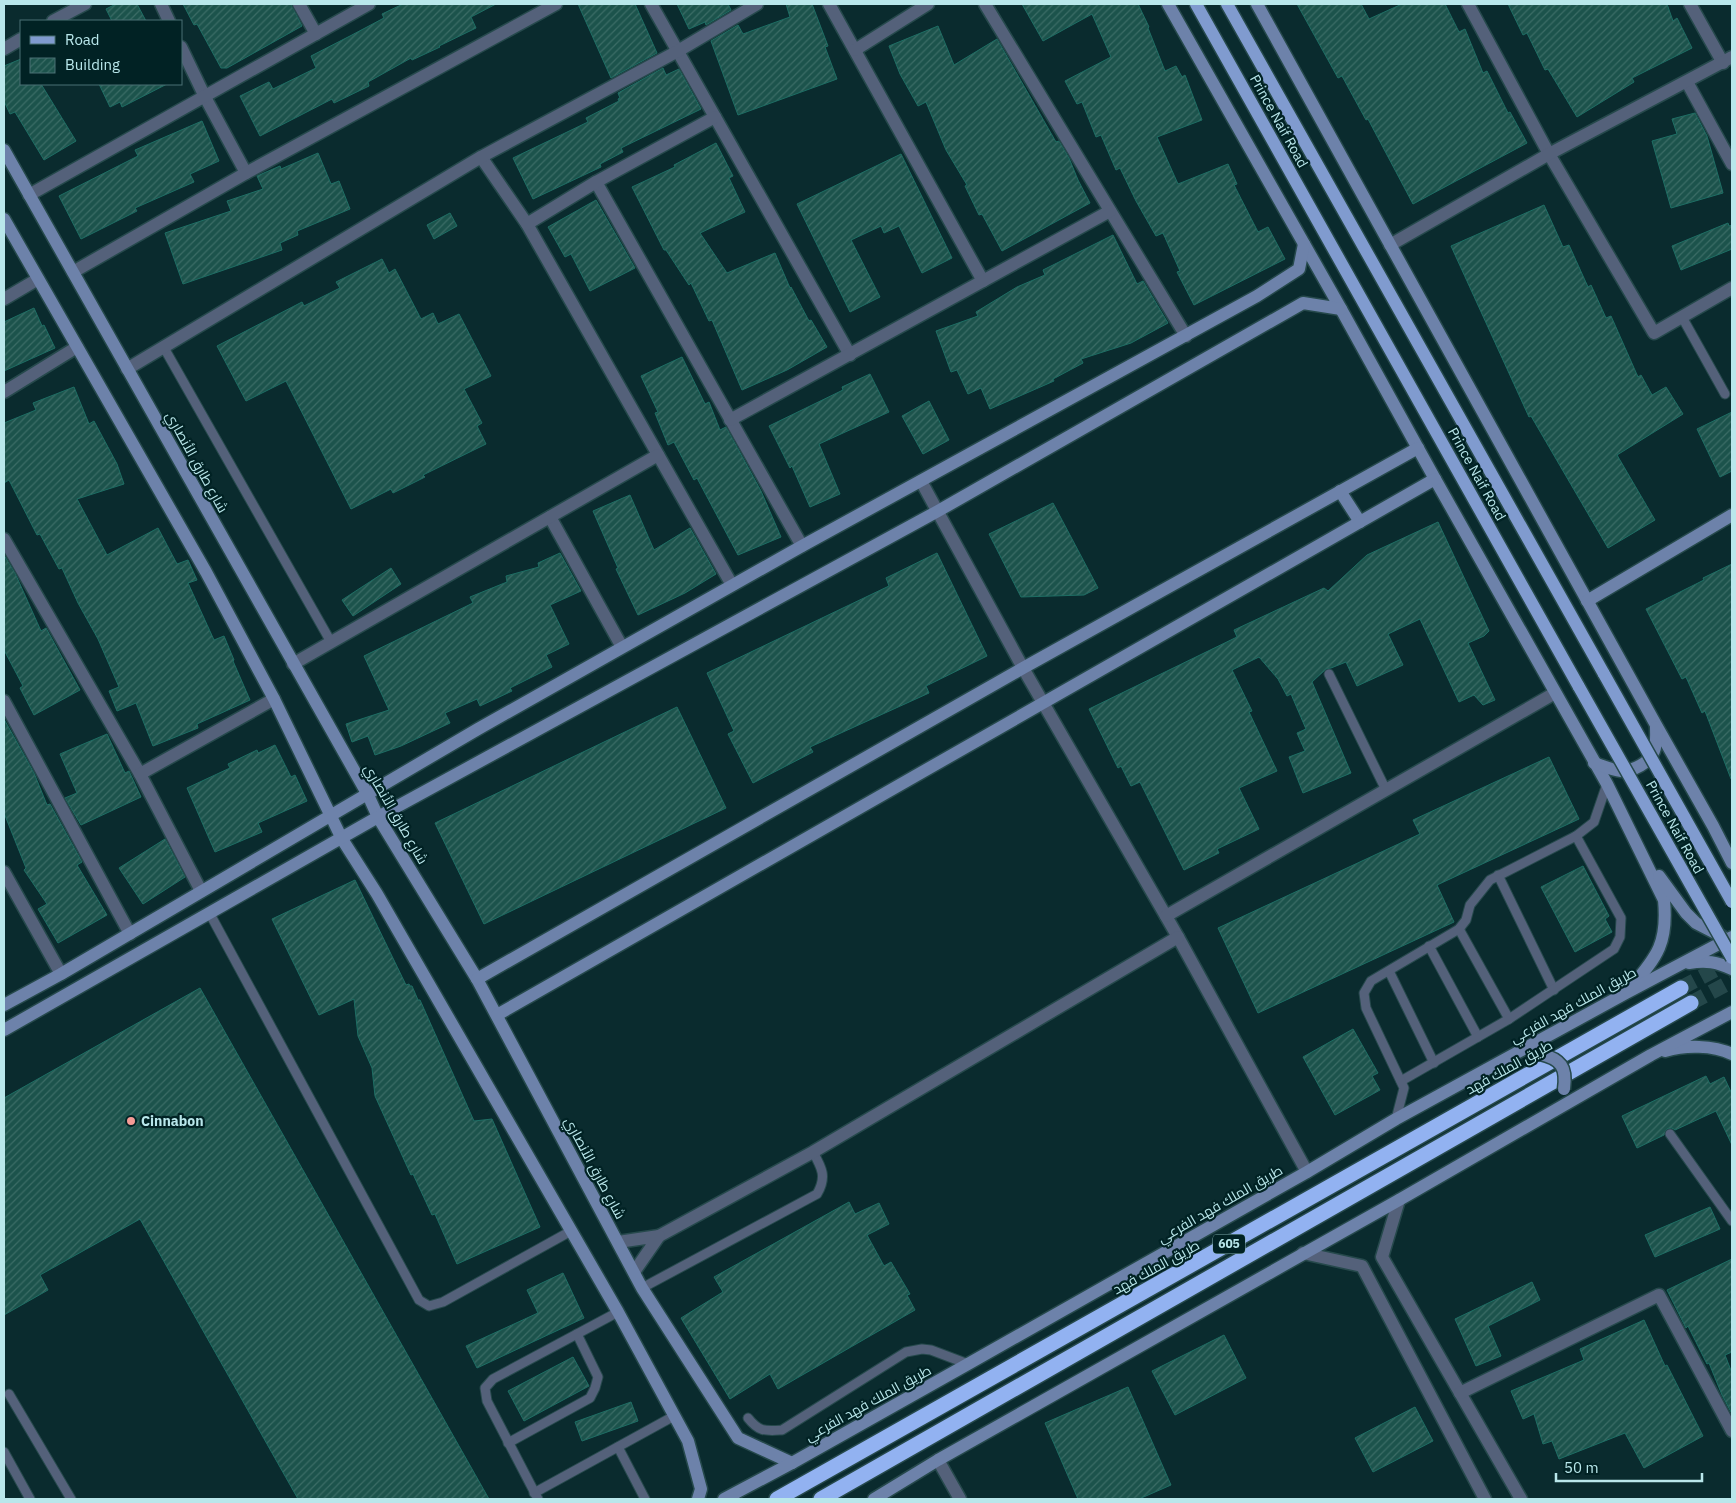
<svg xmlns="http://www.w3.org/2000/svg" width="1736" height="1503" font-family="'IBM Plex Sans',Cairo,sans-serif">
<style>
.building{fill:url(#building-hatch);stroke:#1e6e64}
.lines{fill:none;stroke-linecap:round;stroke-linejoin:round}
.highway-tunnel{stroke:#24474a;stroke-width:15;stroke-dasharray:15 8;stroke-linecap:butt}
.lane-casing{stroke:#26494c;stroke-width:11}
.street-casing{stroke:#26494c;stroke-width:15}
.secondary-casing{stroke:#26494c;stroke-width:15}
.primary-casing{stroke:#26494c;stroke-width:15}
.highway-casing{stroke:#26494c;stroke-width:18}
.lane{stroke:#54617a;stroke-width:9}
.street{stroke:#54617a;stroke-width:12}
.secondary{stroke:#6d82aa;stroke-width:12}
.primary{stroke:#809bcf;stroke-width:12}
.highway{stroke:#92b2f1;stroke-width:15}
.secondary-bridge-casing{stroke:#26494c;stroke-width:15;stroke-linecap:butt}
.primary-bridge-casing{stroke:#26494c;stroke-width:15;stroke-linecap:butt}
.secondary-bridge{stroke:#6d82aa;stroke-width:12}
.primary-bridge{stroke:#809bcf;stroke-width:12}
.poi-dot{fill:#f59b96;stroke:#012224;stroke-width:2}
.labels{text-anchor:middle;stroke-width:4.5;stroke-linejoin:round;paint-order:stroke}
.shield{fill:#012224;stroke:#82acaf;stroke-width:1}
.shield-label{font-size:12px;font-weight:bold;fill:#b9e7eb}
.street-label{font-size:14px;fill:#b9e7eb;stroke:#012224}
.poi-label{font-size:14px;font-weight:bold;fill:#b9e7eb;stroke:#012224;text-anchor:start}
</style>
<defs>
<pattern id="building-hatch" width="6" height="6" patternUnits="userSpaceOnUse" patternTransform="scale(1.25)"><rect width="6" height="6" fill="#1c534c"/><path d="M-1 1l2-2M0 6l6-6M5 7l2-2" fill="none" stroke="#3b6c66"/></pattern>
</defs>
<rect width="100%" height="100%" fill="#0a2b2e"/>
<!-- building -->
<g class="building">
<polygon points="116,4 137,4 146,21 112,21 106,9"/>
<polygon points="183,4 291,4 302,26 227,68 221,68 197,24 194,25"/>
<polygon points="403,4 496,4 471,17 476,28 439,46 440,47 412,60 411,58 368,82 369,86 334,103 332,99 260,136 240,96 269,82 273,89 316,68 311,56 350,36 384,18 382,14"/>
<polygon points="578,4 635,4 657,53 611,78"/>
<polygon points="677,4 728,4 731,10 706,25 705,22 689,29"/>
<polygon points="786,4 812,4 828,46 825,47 837,79 738,115 711,41 738,25 743,34 790,17"/>
<polygon points="1022,4 1138,4 1149,27 1148,28 1165,71 1176,66 1182,77 1185,75 1202,120 1157,137 1178,184 1228,164 1237,184 1234,185 1258,232 1268,227 1285,259 1194,305 1177,272 1180,271 1163,233 1156,236 1136,201 1120,168 1116,170 1101,135 1096,137 1082,102 1077,104 1065,81 1111,57 1092,14 1043,41"/>
<polygon points="1297,4 1361,4 1369,19 1402,4 1445,4 1459,32 1465,29 1483,73 1487,71 1508,113 1510,112 1527,143 1413,204 1368,119 1366,120 1342,76 1338,78"/>
<polygon points="1508,4 1667,4 1673,21 1677,18 1692,48 1632,78 1634,82 1577,117 1548,69 1545,70 1527,33 1523,35"/>
<polygon points="938,26 954,65 997,39 1056,142 1059,141 1069,158 1078,180 1090,203 1002,251 982,214 979,215 965,186 967,185 946,150 926,102 918,106 900,74 889,46"/>
<polygon points="21,59 21,84 41,84 76,141 44,160 15,112 10,114 4,101 4,66"/>
<polygon points="663,68 666,75 679,69 701,109 621,148 623,152 600,164 601,167 533,199 513,158 588,122 586,118 619,101 618,99 620,98 618,93"/>
<polygon points="99,84 167,84 122,107 120,102 110,107"/>
<polygon points="1695,113 1707,136 1723,193 1671,208 1652,141 1677,134 1672,119"/>
<polygon points="202,121 219,161 190,174 194,182 135,208 137,211 81,239 59,196 138,156 135,150"/>
<polygon points="716,143 733,176 729,178 745,212 700,233 727,273 775,253 790,288 791,287 809,321 811,320 827,347 787,370 742,390 712,320 709,321 691,283 689,285 666,250 664,250 632,187 675,167 674,165"/>
<polygon points="318,153 331,184 339,181 350,209 297,231 298,235 280,243 282,250 183,284 165,233 231,211 227,201 263,189 257,176 280,166 281,169"/>
<polygon points="901,154 952,258 922,273 899,226 884,233 881,226 851,240 880,297 850,312 797,204"/>
<polygon points="596,200 635,268 590,291 571,254 565,257 548,227"/>
<polygon points="1544,205 1563,247 1569,245 1588,287 1591,285 1606,318 1611,316 1638,377 1641,375 1652,395 1666,387 1683,414 1617,455 1655,520 1608,548 1531,416 1529,417 1451,246"/>
<polygon points="450,213 457,226 434,239 427,225"/>
<polygon points="1728,223 1729,226 1732,225 1732,249 1681,270 1672,246"/>
<polygon points="1113,235 1137,284 1143,281 1168,323 1131,343 1081,359 1083,363 1053,379 1054,381 990,409 981,388 968,394 957,370 951,372 936,331 978,316 976,312 1017,287 1045,275 1043,270"/>
<polygon points="382,259 389,273 395,269 421,319 433,313 438,324 459,314 491,376 464,389 482,423 477,426 486,444 423,475 425,477 393,493 391,489 351,509 286,381 246,401 217,346 302,302 304,306 340,288 336,282"/>
<polygon points="34,308 42,326 44,325 55,348 4,371 4,322"/>
<polygon points="682,357 705,404 709,402 720,430 726,427 761,491 781,537 738,555 697,478 694,480 674,442 668,445 655,413 658,412 641,376"/>
<polygon points="870,374 889,412 819,444 840,494 810,507 792,466 790,468 769,426 843,390 842,387"/>
<polygon points="74,387 89,424 94,421 117,464 124,484 77,499 107,555 158,528 177,564 188,560 197,580 188,583 214,640 224,636 234,660 233,661 250,700 197,724 198,728 153,746 136,703 117,711 109,691 119,687 98,639 78,603 62,568 59,569 40,534 37,535 9,480 4,483 4,423 36,410 33,403"/>
<polygon points="929,401 949,440 923,454 902,416"/>
<polygon points="1732,412 1732,471 1720,477 1697,429"/>
<polygon points="630,495 654,550 690,528 716,574 685,593 638,615 616,569 618,568 593,511"/>
<polygon points="1053,503 1098,588 1084,595 1021,597 989,534"/>
<polygon points="1438,522 1489,631 1484,636 1468,643 1495,700 1483,705 1474,695 1459,702 1420,619 1388,634 1403,665 1357,686 1346,662 1331,668 1326,669 1312,682 1351,773 1303,793 1289,757 1305,751 1297,733 1306,729 1291,694 1287,696 1278,679 1259,657 1232,670 1252,711 1249,712 1277,771 1239,788 1259,829 1217,849 1219,853 1184,870 1140,782 1131,786 1121,766 1118,768 1089,709 1237,637 1234,630 1324,588 1328,591 1367,555"/>
<polygon points="560,553 581,591 550,605 569,644 546,655 552,667 510,688 512,691 480,706 477,699 445,713 450,723 401,746 375,755 368,736 352,742 346,724 389,710 364,656 473,603 470,597 507,582 506,576 539,567 538,563"/>
<polygon points="937,553 987,656 926,686 929,693 810,747 813,752 753,783 728,734 734,731 707,673 889,586 886,578"/>
<polygon points="4,555 15,573 41,631 46,628 80,690 34,715 20,688 23,686 4,650"/>
<polygon points="1732,564 1732,779 1731,779 1705,711 1702,713 1686,677 1682,679 1646,609 1704,580 1703,578"/>
<polygon points="391,568 401,584 353,616 342,600"/>
<polygon points="677,707 726,808 484,924 435,823"/>
<polygon points="4,719 34,773 47,805 50,804 82,862 77,865 107,915 58,943 38,909 47,904 24,870 26,868 4,813"/>
<polygon points="107,734 125,773 129,771 141,797 81,825 65,798 77,793 60,754"/>
<polygon points="275,745 291,777 295,775 307,801 258,823 262,832 215,852 187,788 230,768 228,764 257,750 258,753"/>
<polygon points="1549,757 1579,819 1437,885 1454,922 1258,1013 1218,928 1420,834 1413,820"/>
<polygon points="165,839 185,877 143,904 119,868"/>
<polygon points="1583,866 1609,916 1605,919 1612,932 1575,952 1541,887"/>
<polygon points="355,880 406,985 409,984 410,986 412,986 418,1000 420,1000 474,1121 492,1119 540,1227 457,1264 435,1214 432,1215 413,1174 411,1175 375,1096 372,1068 358,1036 354,999 319,1015 272,919"/>
<polygon points="200,988 489,1499 298,1499 140,1219 40,1275 48,1290 4,1315 4,1098"/>
<polygon points="1353,1029 1378,1073 1372,1076 1380,1090 1335,1115 1303,1057"/>
<polygon points="1706,1076 1710,1084 1724,1077 1732,1094 1732,1145 1716,1111 1675,1130 1672,1128 1667,1129 1664,1135 1637,1148 1622,1116"/>
<polygon points="849,1202 855,1214 879,1203 889,1224 867,1235 884,1266 891,1262 910,1294 907,1295 915,1310 778,1389 770,1374 730,1399 681,1318 723,1292 714,1277"/>
<polygon points="1710,1207 1720,1229 1655,1257 1645,1235"/>
<polygon points="1732,1259 1732,1352 1725,1355 1732,1373 1732,1414 1722,1395 1709,1363 1707,1364 1688,1326 1686,1328 1667,1290"/>
<polygon points="563,1273 584,1318 477,1368 466,1346 538,1313 527,1290"/>
<polygon points="1532,1282 1540,1300 1488,1326 1501,1356 1476,1366 1455,1319"/>
<polygon points="1644,1320 1665,1366 1667,1365 1703,1436 1644,1468 1625,1433 1559,1459 1552,1441 1543,1444 1534,1414 1523,1419 1511,1391 1584,1360 1580,1349"/>
<polygon points="1224,1335 1246,1378 1175,1415 1152,1371"/>
<polygon points="573,1357 589,1386 524,1421 508,1391"/>
<polygon points="1128,1387 1171,1485 1139,1499 1078,1499 1045,1423"/>
<polygon points="631,1402 638,1421 582,1441 575,1422"/>
<polygon points="1415,1407 1433,1441 1373,1472 1355,1438"/>
</g>
<g class="lines">
<!-- highway-tunnel -->
<g class="highway-tunnel">
<polyline points="1681,988 1732,961"/>
<polyline points="1691,1003 1732,981"/>
</g>
<defs>
<g id="lane">
<polyline points="1682,317 1725,394"/>
<polyline points="163,346 331,642"/>
<polyline points="1329,674 1386,790"/>
<polyline points="1498,875 1554,990"/>
<polyline points="210,914 419,1300 429,1306 443,1302 571,1231"/>
<polyline points="1459,929 1509,1019"/>
<polyline points="1429,946 1478,1037"/>
<polyline points="1389,971 1434,1063"/>
<polyline points="1401,1081 1509,1019 1614,949 1620,937 1621,918 1576,836"/>
<polyline points="1396,1119 1404,1088 1366,1008 1364,993 1371,981 1459,929 1466,920 1470,905 1490,880 1576,836 1594,822 1607,784"/>
<polyline points="1670,1134 1732,1221"/>
<path d="M642 1288 817 1194C827 1177 822 1168 813 1152"/>
<polyline points="9,1394 71,1499"/>
<path d="M748 1418C759 1432 765 1431 782 1430L906 1352 922 1349 931 1350 968 1364"/>
<polyline points="508,1443 590,1398 595,1388 598,1377 577,1334"/>
<polyline points="618,1447 645,1499"/>
<polyline points="4,1452 30,1499"/>
<polyline points="534,1493 674,1416"/>
<polyline points="538,1499 487,1401 485,1388 493,1379 618,1312"/>
</g>
<g id="street">
<polyline points="161,4 169,21"/>
<polyline points="299,4 316,34"/>
<polyline points="651,4 850,355"/>
<polyline points="829,4 983,281"/>
<polyline points="985,4 1186,336"/>
<polyline points="1468,4 1549,154 1654,333 1732,288"/>
<polyline points="1690,4 1723,63"/>
<polyline points="53,21 85,4"/>
<polyline points="181,47 205,97 246,173"/>
<polyline points="4,49 21,39"/>
<polyline points="855,50 928,4"/>
<polyline points="1687,82 1732,164"/>
<polyline points="481,157 527,224 732,585"/>
<polyline points="596,182 802,546"/>
<polyline points="29,195 369,4"/>
<polyline points="527,224 596,182 715,117"/>
<polyline points="1390,245 1549,154 1732,57"/>
<polyline points="73,272 246,173 556,4"/>
<polyline points="4,299 38,279"/>
<polyline points="127,369 481,157 678,51 757,4"/>
<polyline points="4,392 77,347"/>
<polyline points="730,420 1110,211"/>
<polyline points="921,481 1023,668 1178,937 1307,1172"/>
<polyline points="550,517 622,647"/>
<polyline points="4,539 140,774 201,891"/>
<polyline points="293,664 658,455"/>
<polyline points="4,701 130,934"/>
<polyline points="140,774 274,699"/>
<polyline points="4,872 61,974"/>
<polyline points="1166,916 1555,693"/>
<polyline points="1399,1200 1382,1257 1521,1499"/>
<polyline points="659,1236 813,1152 1178,937"/>
<polyline points="618,1242 659,1236 634,1272"/>
<polyline points="1303,1253 1362,1266 1485,1499"/>
<polyline points="1460,1393 1659,1295 1732,1431"/>
<polyline points="938,1460 960,1499"/>
</g>
<g id="secondary">
<path d="M1168 4 1341 309 1435 479 1607 784 1664 900C1668 942 1658 956 1631 987"/>
<polyline points="1257,4 1656,725 1713,826 1732,863"/>
<polyline points="4,150 368,795 378,817 477,979 642,1288 738,1438 792,1463"/>
<polyline points="4,219 206,572 274,699 342,839 377,894 618,1312 688,1441 701,1489 698,1499"/>
<polyline points="1340,491 1360,522"/>
<polyline points="1587,601 1732,515"/>
<path d="M1594 763C1603 766 1612 770 1621 771 1634 771 1649 763 1654 751 1657 743 1656 735 1656 727"/>
<polyline points="1659,876 1686,913 1696,923 1723,937"/>
<path d="M1689 963C1706 960 1717 962 1732 969"/>
<polyline points="477,979 1023,668 1418,448"/>
<polyline points="4,1005 61,974 478,729 802,546 1257,296 1299,269 1304,244"/>
<polyline points="497,1015 1435,479"/>
<polyline points="4,1030 378,817 938,511 1303,303 1341,309"/>
<path d="M1665 1051C1685 1045 1713 1045 1732 1054"/>
<polyline points="724,1499 792,1463 968,1364 1307,1172 1396,1119 1626,993 1732,937"/>
<polyline points="874,1499 938,1460 1399,1200 1651,1055 1732,1012"/>
</g>
<g id="primary">
<polyline points="1196,4 1579,687"/>
<polyline points="1227,4 1604,674"/>
</g>
<g id="highway">
<polyline points="777,1499 1681,988"/>
<polyline points="821,1499 1691,1003"/>
</g>
</defs>
<!-- lane casing -->
<use href="#lane" class="lane-casing"/>
<!-- street casing -->
<use href="#street" class="street-casing"/>
<!-- secondary casing -->
<use href="#secondary" class="secondary-casing"/>
<!-- primary casing -->
<use href="#primary" class="primary-casing"/>
<!-- highway casing -->
<use href="#highway" class="highway-casing"/>
<!-- lane -->
<use href="#lane" class="lane"/>
<!-- street -->
<use href="#street" class="street"/>
<!-- secondary -->
<use href="#secondary" class="secondary"/>
<!-- primary -->
<use href="#primary" class="primary"/>
<!-- highway -->
<use href="#highway" class="highway"/>
<defs>
<path id="secondary-bridge" d="M1540 1054C1561 1059 1567 1067 1564 1089"/>
<g id="primary-bridge">
<polyline points="1604,674 1732,902"/>
<polyline points="1579,687 1732,958"/>
</g>
</defs>
<!-- secondary-bridge casing -->
<use href="#secondary-bridge" class="secondary-bridge-casing"/>
<!-- primary-bridge casing -->
<use href="#primary-bridge" class="primary-bridge-casing"/>
<!-- secondary-bridge -->
<use href="#secondary-bridge" class="secondary-bridge"/>
<!-- primary-bridge -->
<use href="#primary-bridge" class="primary-bridge"/>
</g>
<!-- markers -->
<circle class="poi-dot" cx="131" cy="1121" r="5"/>
<g class="labels">
<!-- shield labels -->
<rect class="shield" x="1213" y="1234.5" width="32" height="19" rx="4"/>
<g class="shield-label">
<text x="1229" y="1248">605</text>
</g>
<!-- street labels -->
<g class="street-label">
<text transform="translate(1279 121) rotate(61)" y="5">Prince Naif Road</text>
<text transform="translate(197 462) rotate(61)" y="5">شارع طارق الأنصاري</text>
<text transform="translate(1477 474) rotate(61)" y="5">Prince Naif Road</text>
<text transform="translate(396 814) rotate(60)" y="5">شارع طارق الأنصاري</text>
<text transform="translate(1675 827) rotate(61)" y="5">Prince Naif Road</text>
<text transform="translate(1573 1005) rotate(-29)" y="5">طريق الملك فهد الفرعي</text>
<text transform="translate(1509 1067) rotate(-29)" y="5">طريق الملك فهد</text>
<text transform="translate(595 1168) rotate(62)" y="5">شارع طارق الأنصاري</text>
<text transform="translate(1220 1204) rotate(-30)" y="5">طريق الملك فهد الفرعي</text>
<text transform="translate(1156 1267) rotate(-29)" y="5">طريق الملك فهد</text>
<text transform="translate(868 1403) rotate(-29)" y="5">طريق الملك فهد الفرعي</text>
</g>
<!-- poi labels -->
<g class="poi-label">
<text x="141" y="1126">Cinnabon</text>
</g>
</g>
<!-- border -->
<rect width="1736" height="1503" fill="none" stroke="#b9e7eb" stroke-width="10"/>
<!-- legend -->
<rect x="20" y="20" width="162" height="65" fill="#012224" stroke="#4b7174"/>
<rect x="30" y="36" width="25" height="8" fill="#809bcf" stroke="#4b7174"/>
<text x="65" y="45" font-size="15" fill="#b9e7eb">Road</text>
<rect x="30" y="58" width="25" height="15" fill="url(#building-hatch)" stroke="#4b7174"/>
<text x="65" y="70" font-size="15" fill="#b9e7eb">Building</text>
<!-- scale -->
<path d="M1556 1473v8h146v-8" fill="none" stroke="#b9e7eb" stroke-width="2.5"/>
<text x="1564" y="1473" font-size="15" fill="#b9e7eb" stroke="#012224" stroke-width="4" paint-order="stroke">50 m</text>
</svg>
